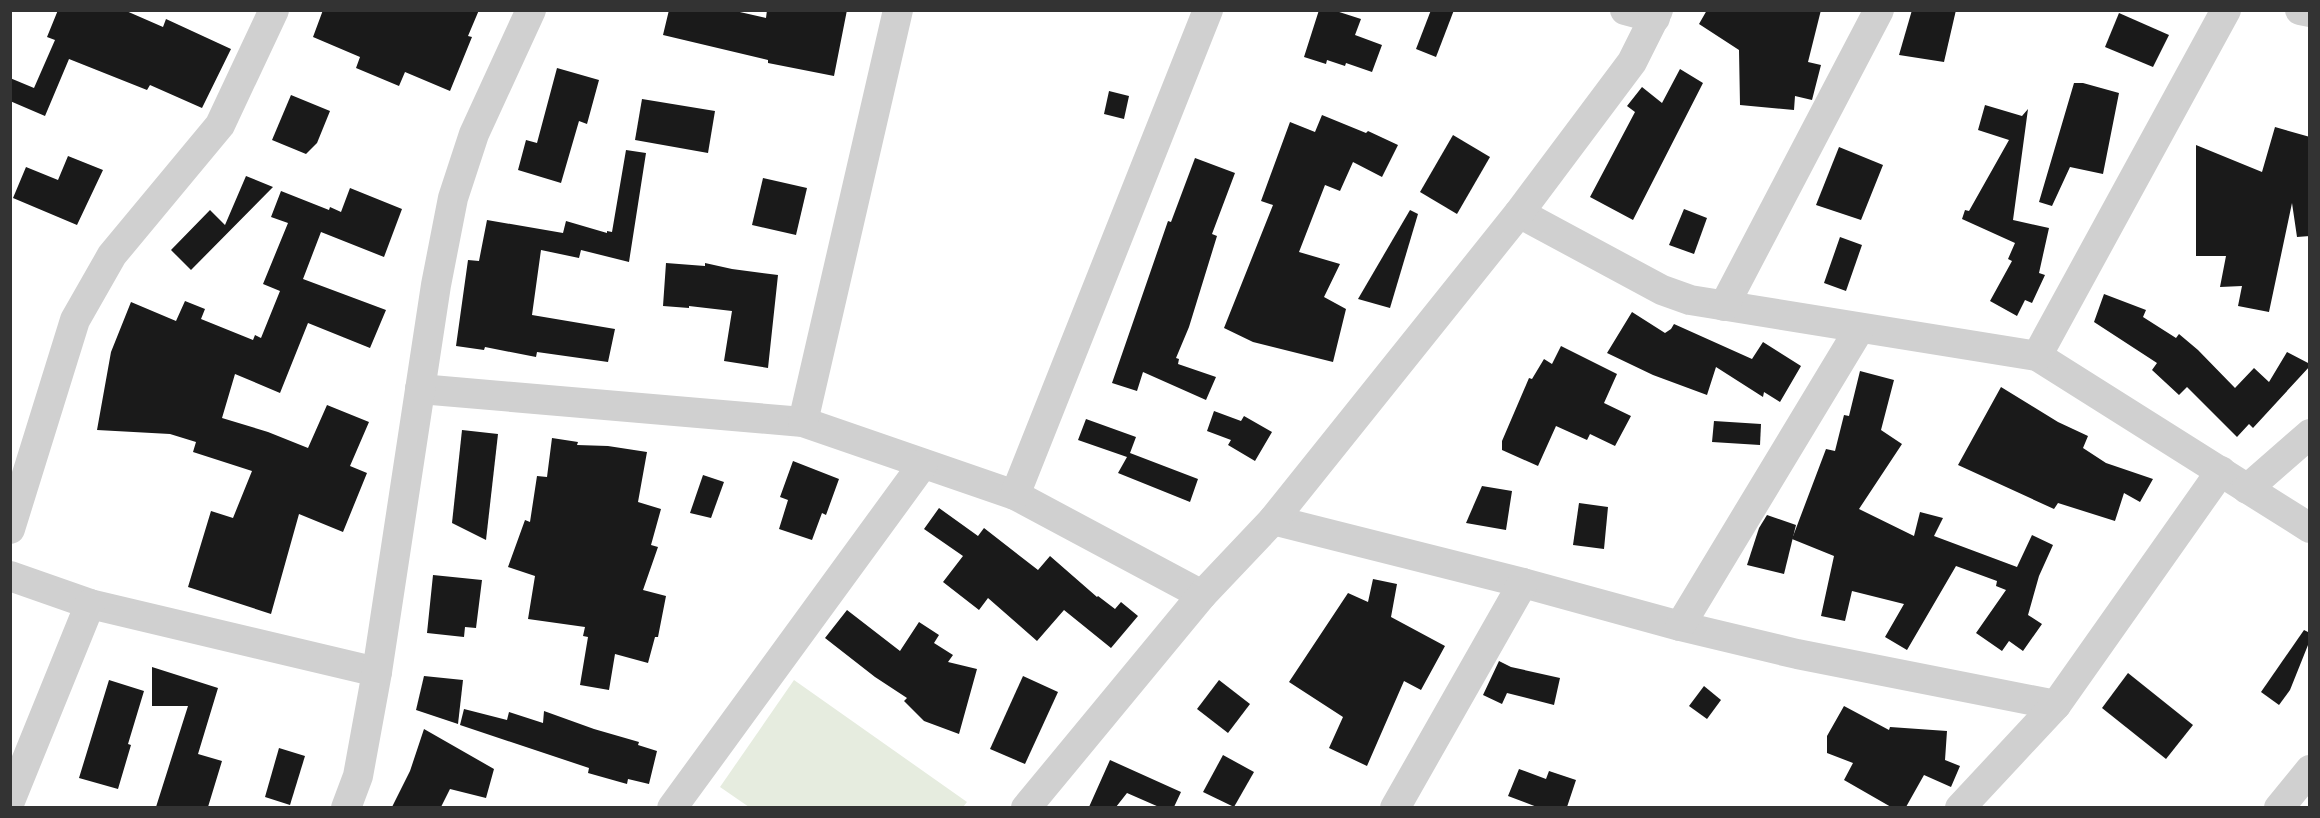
<svg xmlns="http://www.w3.org/2000/svg" width="2320" height="818" font-family="'Public Sans',sans-serif">
<style>
.green{fill:#e6ecdf}
.building{fill:#1a1a1a}
.lines{fill:none;stroke-linecap:round;stroke-linejoin:round}
.minor{stroke:#d0d0d0;stroke-width:30}
</style>
<rect width="100%" height="100%" fill="#fff"/>
<!-- green -->
<polygon class="green" points="794,680 967,802 963,807 749,807 720,787"/>
<!-- building -->
<g class="building">
<polygon points="58,10 124,10 163,27 166,19 231,49 202,108 150,85 147,90 69,59 45,116 10,101 10,78 34,88 55,40 47,37"/>
<polygon points="323,10 479,10 468,36 472,37 450,91 405,72 399,86 356,68 360,57 313,37"/>
<polygon points="669,10 731,10 766,18 767,10 847,10 834,76 768,63 768,60 663,35"/>
<polygon points="1319,10 1333,10 1361,19 1355,35 1382,45 1372,72 1346,63 1345,66 1327,60 1326,64 1304,57"/>
<polygon points="1431,10 1454,10 1436,57 1416,49"/>
<polygon points="1707,10 1821,10 1808,62 1821,65 1812,100 1795,96 1794,110 1740,105 1739,50 1699,24"/>
<polygon points="1912,10 1956,10 1944,62 1899,55"/>
<polygon points="2119,13 2169,35 2153,67 2105,47"/>
<polygon points="557,68 599,80 587,124 579,121 561,183 518,170 526,140 537,143"/>
<polygon points="1680,69 1703,83 1633,220 1590,197 1635,112 1627,106 1642,87 1662,103"/>
<polygon points="2074,83 2083,83 2119,93 2103,174 2070,167 2052,206 2039,202"/>
<polygon points="1109,91 1129,96 1124,119 1104,114"/>
<polygon points="291,95 330,111 317,143 306,154 272,140"/>
<polygon points="642,99 715,111 708,153 635,140"/>
<polygon points="1985,105 2022,116 2028,109 2013,220 2049,228 2039,273 2045,275 2032,303 2025,300 2017,316 1990,301 2012,261 2008,259 2015,243 1962,219 1965,210 1969,211 2009,140 1978,130"/>
<polygon points="1322,115 1366,133 1368,131 1398,145 1382,177 1353,162 1340,191 1325,185 1299,252 1340,264 1324,297 1346,309 1333,362 1253,342 1224,328 1273,205 1261,201 1290,122 1315,132"/>
<polygon points="2275,127 2310,137 2310,236 2297,237 2292,203 2269,312 2238,306 2242,286 2220,287 2226,256 2196,256 2196,145 2262,172"/>
<polygon points="1453,135 1490,157 1457,214 1420,192"/>
<polygon points="1839,147 1883,165 1861,220 1816,205"/>
<polygon points="626,150 646,153 629,262 581,250 579,258 541,250 532,315 615,329 608,362 537,352 536,357 485,347 484,350 456,346 468,260 479,261 487,220 563,233 566,221 607,233 607,231 612,232"/>
<polygon points="68,156 103,170 77,225 13,198 26,167 58,180"/>
<polygon points="1195,158 1235,173 1212,234 1217,236 1189,327 1176,358 1179,359 1178,364 1216,377 1206,400 1143,372 1137,391 1112,383 1168,221 1171,222"/>
<polygon points="246,176 273,187 191,270 171,250 210,210 225,225"/>
<polygon points="763,178 807,188 796,235 752,225"/>
<polygon points="350,188 402,209 384,257 321,232 303,279 386,310 370,348 308,323 280,393 235,374 222,418 268,432 308,448 327,405 369,422 350,466 367,473 343,532 299,514 271,614 188,587 211,511 233,518 252,471 193,452 196,442 170,434 97,430 111,352 131,302 176,321 185,301 205,309 201,319 253,340 255,335 261,338 280,291 263,284 288,223 271,217 281,191 329,210 330,207 341,212"/>
<polygon points="1684,209 1707,218 1694,254 1669,245"/>
<polygon points="1410,210 1418,214 1390,308 1358,299"/>
<polygon points="1840,237 1862,245 1846,291 1824,283"/>
<polygon points="666,263 705,266 705,263 732,269 778,275 768,368 724,361 732,311 689,306 689,308 663,306"/>
<polygon points="2104,294 2146,310 2143,317 2176,338 2179,334 2198,350 2235,388 2254,368 2269,382 2287,352 2310,364 2310,366 2253,428 2249,424 2237,437 2187,387 2179,395 2152,370 2157,363 2094,322"/>
<polygon points="1632,312 1665,333 1671,329 1674,324 1752,359 1763,342 1801,366 1780,402 1764,392 1763,397 1716,367 1707,395 1653,375 1607,353"/>
<polygon points="1561,346 1617,374 1604,403 1631,416 1615,446 1590,434 1587,440 1556,426 1538,466 1502,450 1502,441 1529,378 1532,379 1544,359 1552,364"/>
<polygon points="1860,371 1894,380 1881,430 1902,444 1859,509 1914,536 1920,512 1943,518 1934,536 2017,567 2032,535 2053,545 2039,576 2028,615 2042,624 2023,651 2009,641 2002,651 1976,633 2006,590 1996,586 1997,581 1956,566 1907,650 1885,637 1904,604 1852,591 1845,621 1821,616 1834,556 1792,539 1826,449 1835,451 1844,415 1849,416"/>
<polygon points="2001,387 2058,422 2088,436 2083,448 2106,463 2153,479 2140,502 2124,493 2115,521 2058,503 2054,509 1958,465"/>
<polygon points="1214,411 1241,421 1244,416 1272,432 1255,461 1228,445 1231,440 1207,431"/>
<polygon points="1086,419 1136,437 1130,453 1198,479 1190,502 1118,473 1127,457 1078,440"/>
<polygon points="1714,421 1761,424 1760,445 1712,442"/>
<polygon points="462,430 498,434 486,540 452,523"/>
<polygon points="552,438 578,442 577,445 608,446 647,452 638,502 661,509 651,545 658,547 643,590 666,596 658,637 655,637 648,663 615,654 609,690 580,685 588,637 583,636 585,627 528,619 535,576 508,567 525,520 530,522 537,476 547,477"/>
<polygon points="793,461 839,479 826,515 822,513 812,540 779,529 788,500 780,497"/>
<polygon points="703,475 724,482 711,518 690,513"/>
<polygon points="1482,486 1512,491 1506,530 1466,523"/>
<polygon points="1579,503 1608,507 1604,549 1573,545"/>
<polygon points="939,508 978,536 984,528 1038,570 1050,556 1097,597 1098,596 1115,609 1121,602 1138,616 1111,648 1064,610 1037,641 988,598 979,610 943,582 963,556 924,529"/>
<polygon points="1767,515 1796,525 1784,574 1747,565 1759,528"/>
<polygon points="433,575 482,580 476,628 465,627 464,637 427,633"/>
<polygon points="1373,579 1397,584 1391,617 1445,646 1421,690 1404,681 1367,766 1329,748 1343,717 1289,682 1348,593 1368,602"/>
<polygon points="847,610 900,651 919,622 939,635 934,643 953,655 948,662 977,669 959,734 924,721 904,701 907,698 875,677 825,638"/>
<polygon points="2304,630 2310,633 2310,640 2290,690 2279,705 2261,692"/>
<polygon points="1499,661 1511,667 1560,678 1554,705 1507,693 1502,704 1483,695"/>
<polygon points="152,667 218,688 198,754 222,761 208,807 156,807 188,706 152,706"/>
<polygon points="2128,673 2193,725 2166,759 2102,708"/>
<polygon points="424,676 463,680 458,724 416,710"/>
<polygon points="1023,676 1058,692 1025,764 990,749"/>
<polygon points="109,680 144,691 128,744 131,745 118,789 79,778"/>
<polygon points="1219,680 1250,704 1228,733 1197,709"/>
<polygon points="1704,686 1721,700 1707,719 1689,706"/>
<polygon points="1844,706 1889,730 1890,727 1947,731 1945,760 1960,766 1951,787 1924,775 1906,807 1891,807 1844,780 1853,763 1827,753 1827,736"/>
<polygon points="464,709 507,720 509,712 543,723 544,711 594,729 639,742 638,745 657,751 649,784 628,779 627,784 588,773 589,768 460,725"/>
<polygon points="424,729 494,769 486,798 450,789 441,807 392,807 410,771"/>
<polygon points="279,748 305,756 290,805 265,797"/>
<polygon points="1223,755 1254,772 1234,807 1203,792"/>
<polygon points="1110,760 1181,792 1174,807 1159,807 1127,793 1116,807 1089,807"/>
<polygon points="1519,769 1546,779 1549,771 1576,780 1567,807 1537,807 1508,796"/>
</g>
<g class="lines">
<!-- minor -->
<g class="minor">
<polyline points="1625,10 1655,18"/>
<polyline points="2300,10 2310,12"/>
<polyline points="1519,213 1662,290 1690,300 2037,356 2310,528"/>
<polyline points="1724,306 1879,10"/>
<polyline points="2037,356 2226,10"/>
<polyline points="420,389 803,422 1015,495 1202,595"/>
<polyline points="803,422 898,10"/>
<polyline points="2247,489 2310,434"/>
<polyline points="1015,495 1208,10"/>
<polyline points="1273,520 1523,583 1680,626 1797,654 2056,705"/>
<polyline points="10,529 75,320 112,255 220,125 274,10"/>
<polyline points="10,576 90,604 377,672"/>
<polyline points="1680,626 1860,328"/>
<polyline points="10,801 90,604"/>
<polyline points="346,808 358,776 377,672 436,285 453,198 474,134 531,10"/>
<polyline points="672,808 923,464"/>
<polyline points="1026,808 1202,595 1273,520 1519,213 1632,62 1658,10"/>
<polyline points="1395,808 1523,583"/>
<polyline points="1960,808 2056,705 2221,471"/>
<polyline points="2279,808 2310,770"/>
</g>
</g>
<!-- border -->
<rect width="2320" height="818" fill="none" stroke="#333333" stroke-width="24"/>
</svg>
